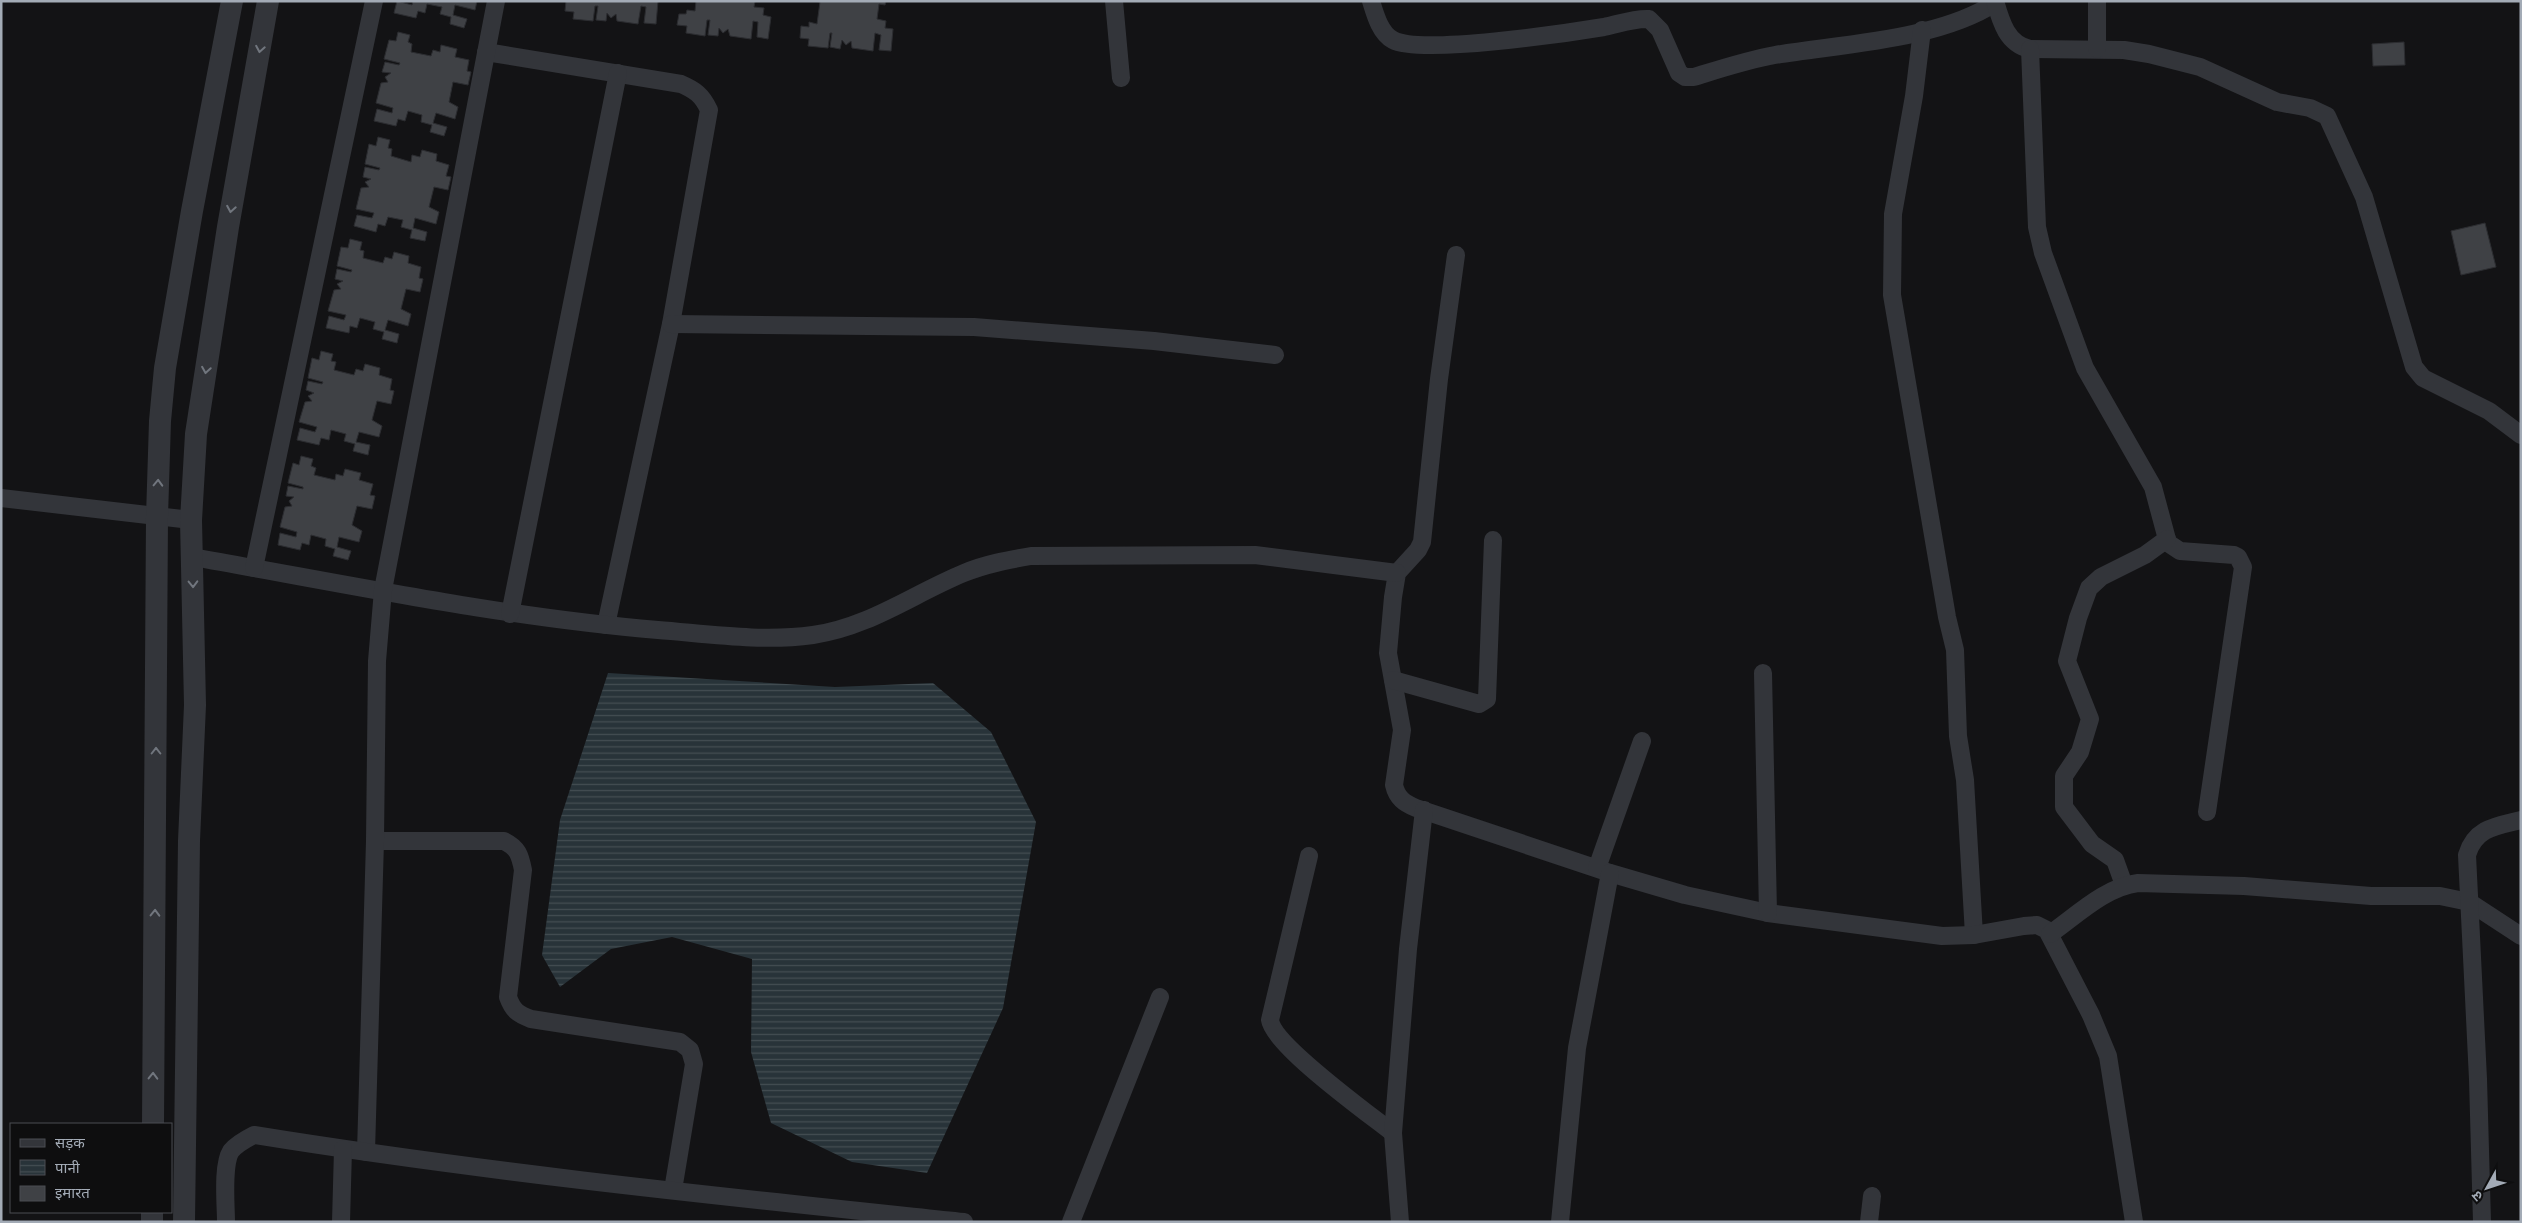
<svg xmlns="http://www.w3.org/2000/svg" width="2522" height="1223" font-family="Signika,'Noto Sans Devanagari',sans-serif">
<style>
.water{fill:url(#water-rules)}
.building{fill:#3f4145;stroke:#2c2d31}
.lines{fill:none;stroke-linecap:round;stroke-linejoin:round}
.minor{stroke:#33353a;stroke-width:18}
.tertiary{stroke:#33353a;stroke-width:22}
.oneway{stroke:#71767e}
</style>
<defs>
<pattern id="water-rules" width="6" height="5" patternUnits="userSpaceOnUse" patternTransform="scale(1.25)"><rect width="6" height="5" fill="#283339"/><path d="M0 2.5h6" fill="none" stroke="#444e53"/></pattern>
</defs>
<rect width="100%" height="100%" fill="#131315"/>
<!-- water -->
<polygon class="water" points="608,673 835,687 933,683 991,732 1036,822 1003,1008 927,1173 852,1162 771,1123 751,1052 752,959 672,937 611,949 560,987 542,955 560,820"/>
<!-- building -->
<g class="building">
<polygon points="397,1 412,5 413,1 477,1 475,10 455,5 453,15 467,19 464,28 450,24 451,17 440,14 442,7 427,4 425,13 418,11 416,18 394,13"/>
<polygon points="566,1 658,1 656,24 644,23 646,7 641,6 638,24 617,21 616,14 611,18 607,13 606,21 596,20 598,6 595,6 593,21 573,19 574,12 565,11"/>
<polygon points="696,1 755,1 754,7 764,8 763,15 771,17 768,39 757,37 758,22 753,21 751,39 730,36 728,29 723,33 719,28 718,36 708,35 710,20 707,20 705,36 686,33 687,26 677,25 679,14 686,14 687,10 695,11"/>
<polygon points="814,1 886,1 885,5 879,4 877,19 886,21 885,28 893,29 891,51 879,50 881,35 875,33 873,51 852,48 851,41 846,45 842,40 840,49 830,47 832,33 830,33 828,48 808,46 809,39 800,38 801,26 809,27 809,22 817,24 820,2"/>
<polygon points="398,32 410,35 408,42 412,44 411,52 431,56 433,50 440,52 441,45 457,49 455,57 469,60 467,71 471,72 468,85 453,82 449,102 458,107 455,119 436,113 433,123 447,127 444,136 430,132 432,125 421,122 422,115 408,111 405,121 398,119 396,126 374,121 377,109 392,113 393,108 376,103 381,83 388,82 385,77 391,73 382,72 385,62 399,65 400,63 384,59 389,40 396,41"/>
<polygon points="2404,42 2405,65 2373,66 2372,44"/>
<polygon points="378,137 390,140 388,148 392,149 391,156 411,162 412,155 420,157 422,150 437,154 436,161 449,165 446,176 451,177 448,190 434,187 429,207 439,212 436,224 415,218 413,228 427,232 425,241 410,238 412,230 401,227 403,220 388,217 385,226 378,224 376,232 354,226 357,215 372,218 374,213 356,209 361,188 369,187 365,182 371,179 363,177 365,167 379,170 380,168 365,164 369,144 376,146"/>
<polygon points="2485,223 2496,267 2461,275 2451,231"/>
<polygon points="350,239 362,242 360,250 364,251 363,258 383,263 385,257 392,259 394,252 409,256 408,263 421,267 419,278 423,279 420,292 406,289 401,309 411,314 408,326 388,320 385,330 399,334 397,343 382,339 384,332 373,329 375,322 360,318 357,328 350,326 349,333 326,328 329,316 344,320 346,315 328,311 334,290 341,289 337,284 343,281 335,279 337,269 351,272 352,270 337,266 341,247 348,248"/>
<polygon points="321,351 333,354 331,361 336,362 334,370 354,375 356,369 363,371 365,364 380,368 379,375 392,379 390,390 394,391 391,404 377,401 372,420 382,426 379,437 359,432 356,442 370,445 368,455 353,451 355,444 344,441 346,434 331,430 329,440 321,438 319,445 297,440 300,428 315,432 317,427 299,422 305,402 312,401 308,396 314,393 306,390 308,381 322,384 323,382 308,378 312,358 319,360"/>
<polygon points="301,456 313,459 311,466 316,468 314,475 335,480 336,474 343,476 345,469 361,473 359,480 373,484 370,495 375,496 372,509 357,506 352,525 362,531 359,542 339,537 337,547 351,551 348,560 333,556 335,549 325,546 326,539 311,535 309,545 302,543 300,550 278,545 280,533 296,537 297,532 280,527 285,507 292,506 289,501 294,497 286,496 288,486 303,489 303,487 288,483 293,463 299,465"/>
</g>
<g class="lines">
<!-- minor -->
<g class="minor">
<polyline points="1114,1 1121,78"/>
<path d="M1371 1C1375 14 1380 33 1393 40 1420 55 1568 33 1604 27 1619 24 1634 18 1649 19L1660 30 1679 73 1685 77H1694C1720 69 1747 60 1775 55 1841 44 1938 40 1995 3"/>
<path d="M1995 1C2001 22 2007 44 2030 49L2124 50 2149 54 2200 67 2277 102 2310 108 2327 116 2364 197 2414 367 2423 378 2489 411 2521 435"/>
<polyline points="1922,30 1914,96 1893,214 1892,295 1947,617 1955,650 1958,736 1965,780 1974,935"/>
<polyline points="2030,49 2037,227 2043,253 2085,368 2153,487 2168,543 2180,551 2234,555 2238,557 2243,567 2207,812"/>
<polyline points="2097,49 2097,1"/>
<path d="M486 52 681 84C695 90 702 95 709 110L671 324 606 625"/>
<path d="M1456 255 1439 379 1422 542 1418 550 1397 573 1393 597 1388 653 1402 730 1394 785C1397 798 1404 803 1416 808L1610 873 1685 895 1768 913 1942 936 1974 935 2024 926 2037 925 2047 930 2091 1015 2108 1056 2134 1222"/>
<polyline points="671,324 974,327 1154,341 1275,355"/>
<polyline points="1,498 191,520"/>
<path d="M192 557C347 584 501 617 658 630 709 634 762 642 813 635 869 627 913 594 964 573 986 564 1008 560 1031 556L1255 555 1397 573"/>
<polyline points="254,568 374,1"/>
<polyline points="510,614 618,73"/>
<polyline points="1763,673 1768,913"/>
<polyline points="1393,680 1479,704 1487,699 1493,540"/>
<path d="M375 841H504C518 848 520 855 523 870L508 997C513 1011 518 1014 531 1019L680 1042 690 1050 694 1064 673 1190"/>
<path d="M1309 856 1270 1020C1273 1045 1369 1114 1393 1133"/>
<polyline points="1597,868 1642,741"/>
<polyline points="2124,885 2115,860 2092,844 2064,807 2064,776 2080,752 2090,719 2067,661 2078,618 2089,588 2101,577 2145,555 2167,539"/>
<path d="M2050 934C2076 916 2105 887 2138 883L2244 886 2371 896H2440L2469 902 2521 936"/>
<polyline points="366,1152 375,841 377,661 383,590 496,1"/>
<path d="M226 1222C226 1205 222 1165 231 1151 237 1144 246 1139 254 1135 489 1173 727 1197 964 1222"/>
<polyline points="341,1222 343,1149"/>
<polyline points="1071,1222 1160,997"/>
<polyline points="1400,1222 1393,1133 1408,949 1424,810"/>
<polyline points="1560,1222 1577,1048 1610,873"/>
<polyline points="1869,1222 1872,1196"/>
<path d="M2482 1222 2478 1079 2467 855C2475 828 2496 826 2521 820"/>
</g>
<!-- tertiary -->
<g class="tertiary">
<polyline points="153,1124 157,517 160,421 165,368 192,211 232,1"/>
<polyline points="152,1222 152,1212"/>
<polyline points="184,1222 189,841 195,705 191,520 196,434 228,227 268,1"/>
</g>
</g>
<!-- one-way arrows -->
<defs><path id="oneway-chevron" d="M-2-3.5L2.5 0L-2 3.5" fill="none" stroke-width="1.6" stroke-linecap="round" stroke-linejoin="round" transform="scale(1.25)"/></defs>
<g class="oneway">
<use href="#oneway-chevron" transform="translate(260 49) rotate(100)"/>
<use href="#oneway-chevron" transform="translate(231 209) rotate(100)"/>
<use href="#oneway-chevron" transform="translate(206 370) rotate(99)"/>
<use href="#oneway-chevron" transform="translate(158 483) rotate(-88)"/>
<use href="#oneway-chevron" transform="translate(193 584) rotate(89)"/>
<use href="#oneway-chevron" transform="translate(156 751) rotate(-90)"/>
<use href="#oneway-chevron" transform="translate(155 913) rotate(-89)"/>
<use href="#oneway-chevron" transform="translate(153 1076) rotate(-89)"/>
</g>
<!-- border -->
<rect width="2522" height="1223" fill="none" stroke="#a3abb6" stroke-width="5"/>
<!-- legend -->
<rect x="10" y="1123" width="162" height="90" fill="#0e0e0f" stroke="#4a4d52"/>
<rect x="20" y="1139" width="25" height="8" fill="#33353a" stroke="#4a4d52"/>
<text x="55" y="1148" font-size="15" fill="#a3abb6">सड़क</text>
<rect x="20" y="1160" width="25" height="15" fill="url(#water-rules)" stroke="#4a4d52"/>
<text x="55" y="1173" font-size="15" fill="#a3abb6">पानी</text>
<rect x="20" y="1186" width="25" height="15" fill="#3f4145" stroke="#4a4d52"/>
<text x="55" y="1198" font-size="15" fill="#a3abb6">इमारत</text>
<!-- north arrow -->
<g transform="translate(2487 1188) rotate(230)" stroke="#0e0e0f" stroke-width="4" paint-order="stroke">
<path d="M0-4L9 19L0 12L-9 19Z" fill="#a3abb6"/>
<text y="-8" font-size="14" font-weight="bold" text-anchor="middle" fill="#a3abb6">उ</text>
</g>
</svg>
